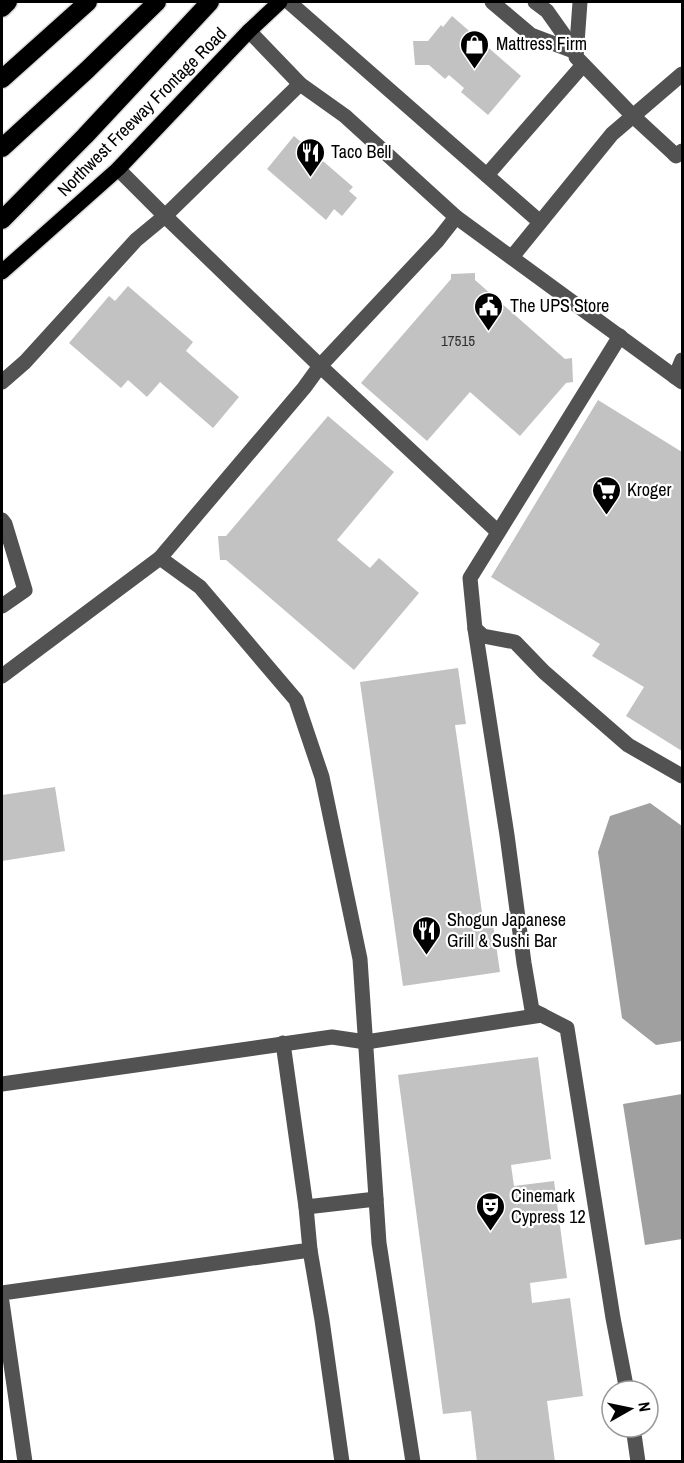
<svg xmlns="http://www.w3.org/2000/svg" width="684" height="1463" font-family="'Archivo Narrow',sans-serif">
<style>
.water{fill:#a0a0a0}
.building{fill:#c2c2c2}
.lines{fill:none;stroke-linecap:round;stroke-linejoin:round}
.major-casing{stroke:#dbdbdb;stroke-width:18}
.highway-casing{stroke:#dbdbdb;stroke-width:21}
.minor{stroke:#525252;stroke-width:15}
.major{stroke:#000;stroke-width:15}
.highway{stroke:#000;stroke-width:18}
.labels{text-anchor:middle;stroke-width:4.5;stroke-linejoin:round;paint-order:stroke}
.number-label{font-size:15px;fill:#303030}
.poi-label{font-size:18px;fill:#000;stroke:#fff;text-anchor:start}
.street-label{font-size:18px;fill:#000;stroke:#fff}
</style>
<rect width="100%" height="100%" fill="#fff"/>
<!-- water -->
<g class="water">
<polygon points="650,803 682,826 682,1041 656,1045 622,1018 598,852 610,816"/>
<polygon points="682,1094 682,1239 645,1245 623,1104"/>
</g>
<!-- building -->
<g class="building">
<polygon points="452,16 521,76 488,115 461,92 464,88 449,75 445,79 429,65 415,65 413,41 428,41 441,25 443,27"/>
<polygon points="294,136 353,187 349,191 357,198 342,216 334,209 326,220 267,169"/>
<polygon points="475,273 475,280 565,359 572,358 573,382 566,383 520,436 470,392 427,441 361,383 451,279 451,274"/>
<polygon points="128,286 193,342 186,351 239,397 213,428 160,382 147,397 128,380 121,388 69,343 109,296 115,301"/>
<polygon points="598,400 682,452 682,751 626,716 644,687 592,656 600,644 491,577"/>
<polygon points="328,416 394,472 337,540 370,568 379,558 419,593 354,670 226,560 220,560 218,536 226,536"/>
<polygon points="458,668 466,724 455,725 483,919 492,917 500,972 403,986 360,682"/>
<polygon points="55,787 65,851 2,861 2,795"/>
<polygon points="538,1057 551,1159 511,1165 514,1186 554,1181 567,1278 530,1283 532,1303 570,1298 583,1396 547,1401 555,1462 477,1462 471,1411 443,1414 398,1075"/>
</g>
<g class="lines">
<defs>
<polyline id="major" points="2,272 118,169 249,31 280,2"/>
<g id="highway">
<polyline points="2,8 8,2"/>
<polyline points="2,79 88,2"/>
<polyline points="2,148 87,70 157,2"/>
<polyline points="2,220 85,136 210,2"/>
</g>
</defs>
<!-- major casing -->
<use href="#major" class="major-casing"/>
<!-- highway casing -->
<use href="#highway" class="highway-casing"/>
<!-- minor -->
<g class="minor">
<polyline points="289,2 540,222"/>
<polyline points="492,2 531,35 576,52 547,11 535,2"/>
<polyline points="580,2 576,57 633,116 671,151 676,156 682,151"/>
<polyline points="249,31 300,84 345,116 456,217 438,240 320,366 304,388 160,558 200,587 296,700 322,777 360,959 379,1243 413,1462"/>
<polyline points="118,169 165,216 300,84"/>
<polyline points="487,175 583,65"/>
<polyline points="456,217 682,382"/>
<polyline points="512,257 612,134 682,74"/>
<polyline points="675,377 682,360"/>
<polyline points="2,382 25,362 136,240 165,216 320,366 498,532"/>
<polyline points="2,520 5,524 25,590 2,606"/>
<polyline points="475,629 470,578 620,336"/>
<polyline points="2,676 160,558"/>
<polyline points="2,1084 332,1037 366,1042 542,1015"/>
<polyline points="306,1207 376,1199"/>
<polyline points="310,1250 322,1320 342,1462"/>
<polyline points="2,1293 310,1250 306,1207 283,1043"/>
<polyline points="2,1302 25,1462"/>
<polyline points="627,1391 613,1318 567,1028 532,1010 524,963 507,835 475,629 483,636 515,642 544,672 628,745 682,776"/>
<polyline points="633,1427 638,1462"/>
</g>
<!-- major -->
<use href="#major" class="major"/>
<!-- highway -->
<use href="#highway" class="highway"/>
</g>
<!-- icons -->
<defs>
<symbol id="shop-pin" viewBox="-11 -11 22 30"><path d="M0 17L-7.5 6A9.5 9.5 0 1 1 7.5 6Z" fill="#000" stroke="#fff"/><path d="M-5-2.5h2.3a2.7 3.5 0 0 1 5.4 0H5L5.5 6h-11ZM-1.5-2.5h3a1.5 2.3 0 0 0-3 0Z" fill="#fff"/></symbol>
<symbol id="restaurant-pin" viewBox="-11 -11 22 30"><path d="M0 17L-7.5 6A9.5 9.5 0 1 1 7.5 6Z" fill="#000" stroke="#fff"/><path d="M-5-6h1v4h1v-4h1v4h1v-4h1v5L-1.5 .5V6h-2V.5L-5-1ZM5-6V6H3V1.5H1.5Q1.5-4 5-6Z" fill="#fff"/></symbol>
<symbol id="civic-pin" viewBox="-11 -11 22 30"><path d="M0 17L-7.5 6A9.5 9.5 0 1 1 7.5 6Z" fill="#000" stroke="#fff"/><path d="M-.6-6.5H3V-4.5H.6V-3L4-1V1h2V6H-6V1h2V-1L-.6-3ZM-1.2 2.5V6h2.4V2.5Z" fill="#fff"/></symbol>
<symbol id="supermarket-pin" viewBox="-11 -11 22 30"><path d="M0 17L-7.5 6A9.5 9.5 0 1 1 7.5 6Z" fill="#000" stroke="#fff"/><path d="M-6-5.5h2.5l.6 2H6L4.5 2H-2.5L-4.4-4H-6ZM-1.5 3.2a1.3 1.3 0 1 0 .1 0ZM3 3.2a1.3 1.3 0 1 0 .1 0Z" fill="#fff"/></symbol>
<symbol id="theatre-pin" viewBox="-11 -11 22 30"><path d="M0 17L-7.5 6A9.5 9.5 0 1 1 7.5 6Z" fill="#000" stroke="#fff"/><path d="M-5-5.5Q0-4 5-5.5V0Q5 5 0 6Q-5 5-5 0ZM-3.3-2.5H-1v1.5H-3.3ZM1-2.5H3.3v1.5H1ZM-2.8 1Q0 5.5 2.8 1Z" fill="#fff"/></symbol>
</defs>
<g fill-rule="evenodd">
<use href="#shop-pin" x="458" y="28" width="33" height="45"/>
<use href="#restaurant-pin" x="294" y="136" width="33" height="45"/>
<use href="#civic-pin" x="472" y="290" width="33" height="45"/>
<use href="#supermarket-pin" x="590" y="474" width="33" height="45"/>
<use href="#restaurant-pin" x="410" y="914" width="33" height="45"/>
<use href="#theatre-pin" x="474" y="1190" width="33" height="45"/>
</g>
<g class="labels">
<!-- number labels -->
<g class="number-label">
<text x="458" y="346">17515</text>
</g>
<!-- poi labels -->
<g class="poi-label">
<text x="496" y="50">Mattress Firm</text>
<text x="331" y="158">Taco Bell</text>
<text x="510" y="312">The UPS Store</text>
<text x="627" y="496">Kroger</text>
<text x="447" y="926">Shogun Japanese<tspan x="447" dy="21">Grill &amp; Sushi Bar</tspan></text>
<text x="511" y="1202">Cinemark<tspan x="511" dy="21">Cypress 12</tspan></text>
</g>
<!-- street labels -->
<g class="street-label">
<text transform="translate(142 112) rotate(-45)" y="6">Northwest Freeway Frontage Road</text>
</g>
</g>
<!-- border -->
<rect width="684" height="1463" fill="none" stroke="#000000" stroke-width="6"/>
<!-- north arrow -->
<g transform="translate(630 1409) rotate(81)"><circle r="28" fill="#ffffff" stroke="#999999" stroke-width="1.5"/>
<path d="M0-4.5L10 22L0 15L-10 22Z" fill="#000000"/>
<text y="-9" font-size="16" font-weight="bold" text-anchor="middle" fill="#000000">N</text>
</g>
</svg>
